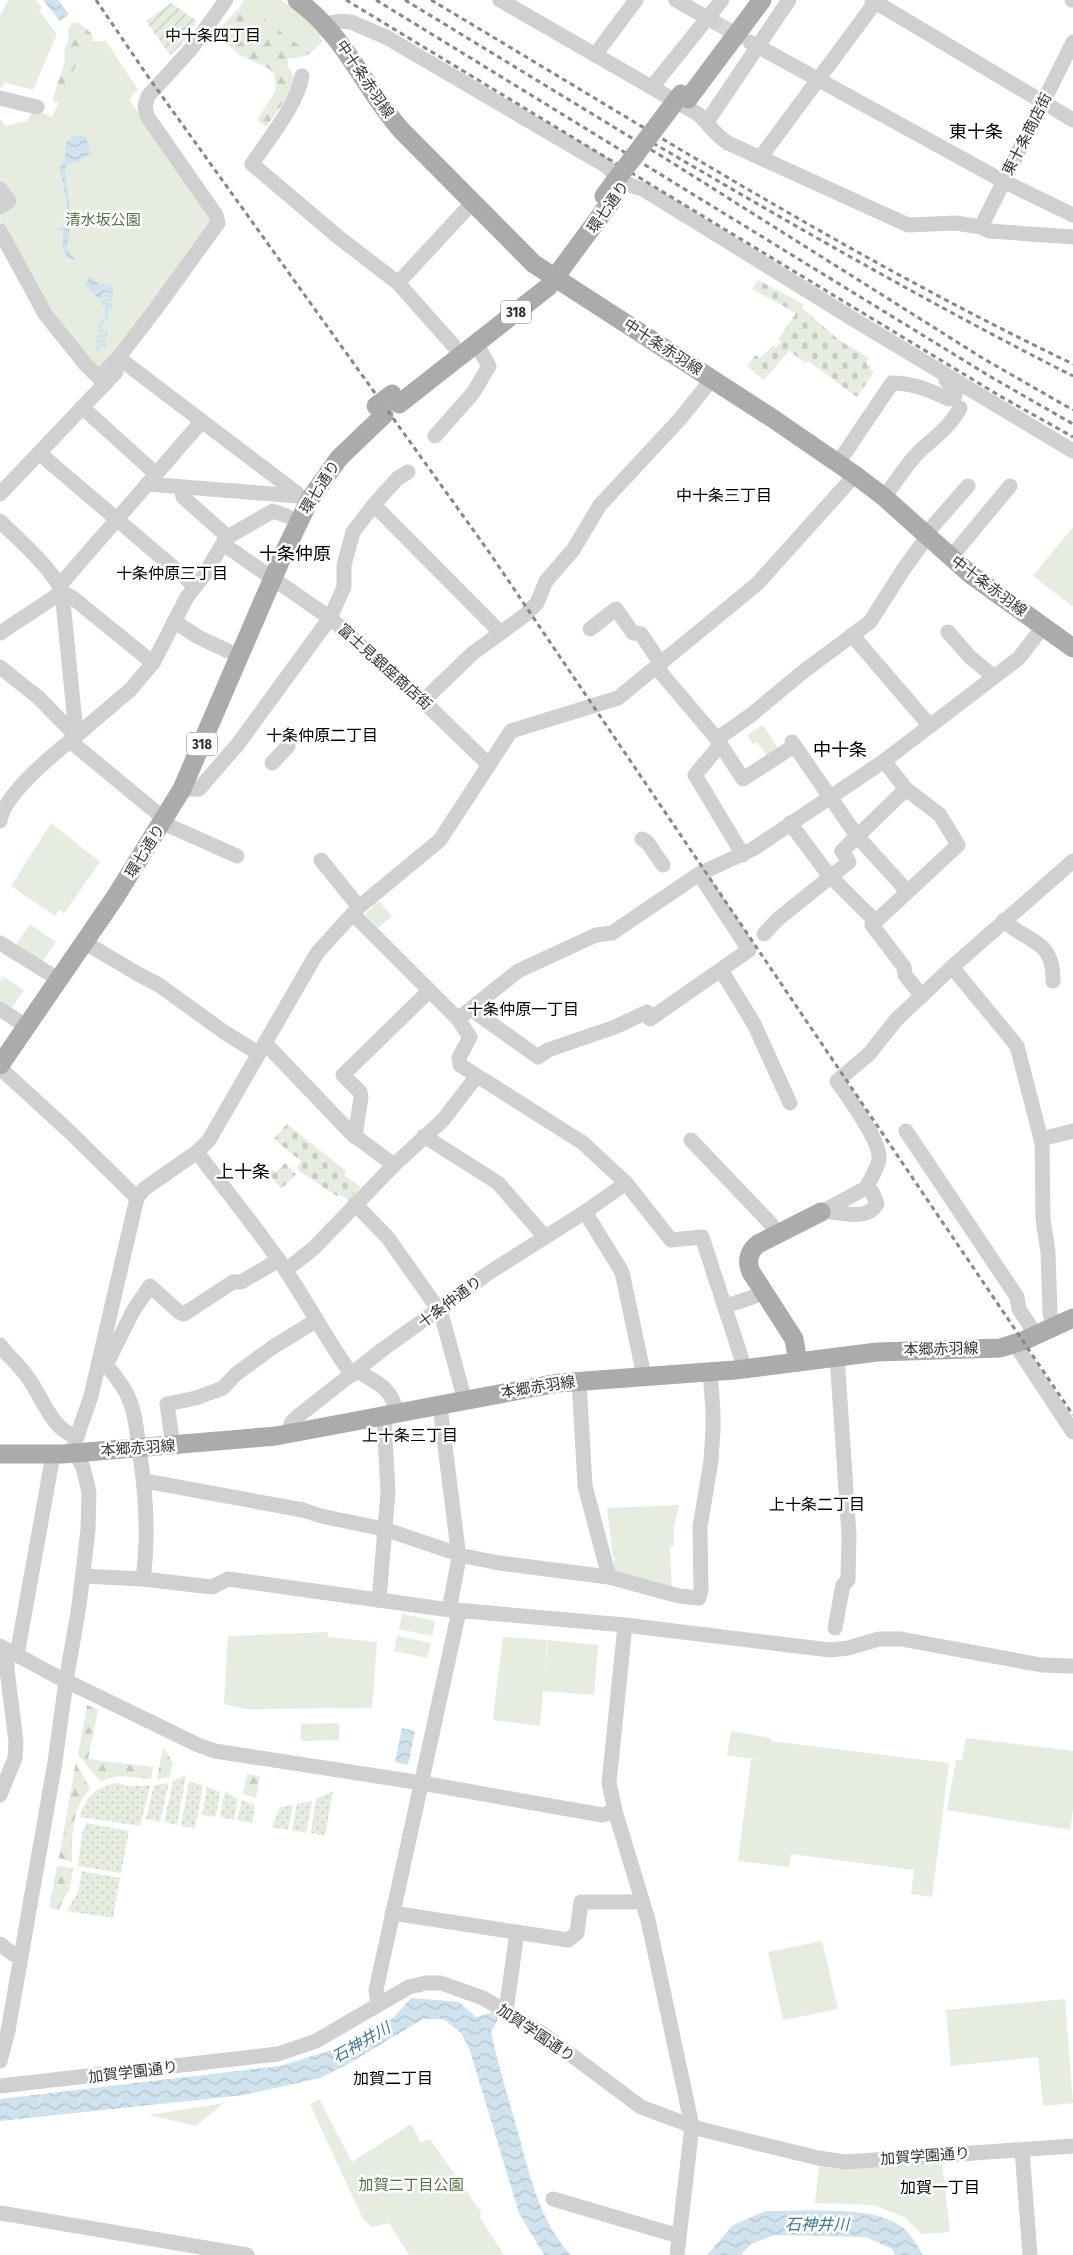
<svg xmlns="http://www.w3.org/2000/svg" width="1073" height="2255" font-family="'Fira Sans Condensed','Noto Sans JP',sans-serif">
<style>
.grass{fill:url(#grass-dots)}
.forest{fill:url(#forest-firs)}
.cemetery{fill:url(#cemetery-stones)}
.park{fill:#e6ecdf}
.garden{fill:url(#garden-furrows)}
.water{fill:url(#water-waves)}
.lines{fill:none;stroke-linecap:round;stroke-linejoin:round}
.stream{stroke:#cfe2ee;stroke-width:3}
.minor-tunnel{stroke:#d6d6d6;stroke-width:15;stroke-dasharray:15 8;stroke-linecap:butt}
.minor{stroke:#d0d0d0;stroke-width:15}
.major{stroke:#ababab;stroke-width:19}
.rail{stroke:#888;stroke-width:3;stroke-dasharray:5 4;stroke-linecap:butt}
.major-bridge{stroke:#ababab;stroke-width:19}
.labels{text-anchor:middle;stroke-width:5;stroke-linejoin:round;paint-order:stroke}
.shield{fill:#fff;stroke:#707070;stroke-width:1}
.shield-label{font-size:14px;font-weight:bold;fill:#333}
.street-label{font-size:15px;fill:#333;stroke:#fff}
.park-label{font-size:15px;fill:#56703f;stroke:#fff}
.neighbourhood-label{font-size:16px;fill:#000;stroke:#fff}
.water-label{font-size:16px;font-style:italic;fill:#3f7597;stroke:#fff}
.quarter-label{font-size:18px;fill:#000;stroke:#fff}
</style>
<defs>
<pattern id="grass-dots" width="8" height="8" patternUnits="userSpaceOnUse" patternTransform="scale(1.25)"><rect width="8" height="8" fill="#e6ecdf"/><path d="M2 2h.1M6 6h.1" fill="none" stroke="#c6cbc0" stroke-width="1.8" stroke-linecap="round"/></pattern>
<pattern id="forest-firs" width="22" height="20" patternUnits="userSpaceOnUse" patternTransform="scale(1.25)"><rect width="22" height="20" fill="#e6ecdf"/><path d="M5 1l3.5 6h-7zM16 11l3.5 6h-7z" fill="#c6cbc0"/></pattern>
<pattern id="cemetery-stones" width="16" height="16" patternUnits="userSpaceOnUse" patternTransform="scale(1.25)"><rect width="16" height="16" fill="#e6ecdf"/><path d="M2 7V4a2 2 0 0 1 4 0v3zM10 15v-3a2 2 0 0 1 4 0v3z" fill="#c6cbc0"/></pattern>
<pattern id="garden-furrows" width="10" height="10" patternUnits="userSpaceOnUse" patternTransform="scale(1.25)"><rect width="10" height="10" fill="#e6ecdf"/><path d="M-1 1l2-2M0 10L10 0M9 11l2-2" fill="none" stroke="#c6cbc0"/></pattern>
<pattern id="water-waves" width="16" height="10" patternUnits="userSpaceOnUse" patternTransform="scale(1.25)"><rect width="16" height="10" fill="#cfe2ee"/><path d="M0 5q4-4 8 0t8 0" fill="none" stroke="#b2c2cd"/></pattern>
</defs>
<rect width="100%" height="100%" fill="#fff"/>
<!-- grass -->
<g class="grass">
<polygon points="186,1775 177,1825 164,1822 173,1781"/>
<polygon points="189,1782 203,1785 195,1828 181,1826"/>
<path d="M119 1783 127 1786H150L140 1826 80 1817C84 1798 99 1784 119 1783Z"/>
<polygon points="169,1783 160,1822 146,1819 154,1785"/>
<polygon points="207,1787 220,1792 216,1817 202,1815"/>
<polygon points="225,1791 238,1799 234,1820 220,1817"/>
<polygon points="333,1791 325,1836 311,1833 316,1799"/>
<polygon points="242,1800 255,1805 252,1823 237,1820"/>
<polygon points="312,1801 306,1833 292,1830 297,1804"/>
<polygon points="293,1805 288,1830 272,1827 280,1807"/>
<polygon points="86,1823 129,1831 121,1873 78,1866 82,1834"/>
<polygon points="82,1871 120,1878 113,1918 67,1911 78,1892"/>
</g>
<!-- forest -->
<g class="forest">
<path d="M246 0H271L319 34 322 41C312 53 306 59 289 58L287 65 294 77 290 93 266 127 257 120 276 90 274 74 268 68 241 56 218 36V31Z"/>
<polygon points="78,22 92,34 93,39 88,45 65,102 54,102 53,98 65,61 64,52 69,38 68,29 73,23"/>
<polygon points="87,1705 98,1710 88,1759 153,1767 151,1779 118,1776 100,1781 78,1755"/>
<polygon points="163,1747 173,1763 170,1777 157,1779"/>
<path d="M76 1762 90 1789C71 1807 72 1838 72 1862L59 1858Z"/>
<polygon points="247,1774 260,1776 256,1798 243,1794"/>
<polygon points="57,1866 73,1868 70,1888 58,1910 49,1908"/>
</g>
<!-- cemetery -->
<g class="cemetery">
<polygon points="758,280 803,304 802,308 839,340 869,358 866,364 871,366 870,369 874,372 857,397 808,361 806,363 789,351 764,380 747,366 756,355 760,358 773,345 776,347 781,342 778,340 796,313 752,289"/>
<polygon points="287,1124 346,1171 344,1175 361,1187 349,1200 340,1195 337,1196 300,1172 297,1167 301,1161 274,1139"/>
<polygon points="285,1163 296,1174 281,1189 269,1174 271,1169 276,1172"/>
</g>
<!-- park -->
<g class="park">
<polygon points="8,0 36,0 42,8 39,11 57,34 33,90 6,83 0,88 0,16"/>
<polygon points="244,0 281,0 301,14 323,34 306,51 242,2"/>
<polygon points="87,41 106,41 138,90 129,99 212,217 212,226 99,371 39,294 0,220 0,119 6,126 27,121 33,109 52,117"/>
<polygon points="1073,527 1073,605 1072,606 1033,576"/>
<polygon points="763,725 778,748 767,756 757,742 753,744 747,735"/>
<polygon points="51,823 100,862 64,913 59,910 55,916 11,886"/>
<polygon points="379,901 392,916 378,928 365,914"/>
<polygon points="30,924 56,942 40,965 14,948"/>
<polygon points="2,976 24,990 10,1010 0,1003 0,981"/>
<polygon points="679,1505 674,1528 674,1546 670,1547 672,1588 612,1572 615,1558 613,1557 607,1508"/>
<polygon points="402,1614 436,1621 432,1636 399,1629"/>
<polygon points="328,1632 328,1637 377,1642 372,1708 244,1709 224,1704 228,1636"/>
<polygon points="397,1636 431,1643 427,1658 394,1651"/>
<polygon points="503,1637 547,1640 545,1674 548,1640 598,1645 594,1695 543,1691 540,1726 494,1720 493,1717"/>
<polygon points="339,1723 339,1740 301,1741 301,1724"/>
<polygon points="731,1731 771,1738 771,1741 949,1763 932,1897 911,1894 914,1870 791,1854 789,1867 738,1861 751,1760 758,1760 727,1755"/>
<polygon points="966,1738 1073,1751 1073,1809 1070,1830 947,1810 956,1760 962,1760"/>
<polygon points="822,1941 838,2009 783,2020 768,1952"/>
<polygon points="1065,1999 1073,2103 1043,2106 1038,2057 951,2066 946,2010"/>
<polygon points="319,2099 352,2162 411,2124 421,2143 430,2139 481,2212 480,2218 504,2255 409,2255 389,2223 372,2227 363,2219 310,2104"/>
<polygon points="224,2103 196,2126 149,2115"/>
<polygon points="942,2163 950,2232 922,2234 904,2217 874,2205 815,2203 819,2166 838,2169"/>
</g>
<!-- garden -->
<polygon class="garden" points="171,3 197,21 180,46 170,55 146,21"/>
<!-- water -->
<g class="water">
<polygon points="43,0 58,0 69,14 60,21"/>
<polygon points="85,135 91,153 79,162 69,163 65,168 71,219 67,248 75,260 67,258 62,247 67,205 60,168 65,158 66,143 72,137"/>
<polygon points="89,276 98,283 113,286 113,294 105,292 100,300 85,284"/>
<polygon points="402,1728 415,1731 408,1765 395,1762"/>
<path d="M411 1998 459 2002 476 2017 494 2012 500 2015 491 2032C498 2065 508 2097 517 2129 529 2172 539 2221 571 2255H544L519 2213 470 2051 461 2033 443 2019H423L348 2064 320 2078 244 2095 0 2121V2099L280 2066 357 2042 393 2018Z"/>
<path d="M766 2211C804 2212 872 2204 902 2227 911 2234 917 2245 923 2255H895L892 2249 866 2237 775 2235 751 2244 741 2255H707L733 2225Z"/>
</g>
<g class="lines">
<!-- stream -->
<g class="stream">
<polyline points="60,229 64,229"/>
<polyline points="97,350 98,346 105,346 105,342 98,341 98,337 106,336 107,332 99,331 99,327 107,317 106,308 111,308 111,305 103,305 103,301 111,300 111,296 104,295"/>
</g>
<!-- minor-tunnel -->
<polyline class="minor-tunnel" points="716,23 745,39"/>
<!-- minor -->
<g class="minor">
<path d="M500 0 698 114C709 124 715 135 728 143L908 225 956 223 981 227 989 231 1073 237"/>
<polyline points="676,0 714,22"/>
<polyline points="872,0 1073,120"/>
<polyline points="1072,0 1073,0"/>
<path d="M326 24 340 21 351 22 386 37 608 167C614 178 631 187 643 189L858 322 1073 451"/>
<polyline points="750,42 1003,181 1073,215"/>
<polyline points="595,55 636,0"/>
<path d="M302 76C297 105 268 140 252 164L337 236 398 283 453 345"/>
<polyline points="652,87 722,0"/>
<polyline points="0,98 37,107"/>
<polyline points="707,122 789,0"/>
<polyline points="760,158 877,0"/>
<polyline points="0,189 9,201 0,207"/>
<polyline points="981,227 1073,42"/>
<polyline points="0,231 45,314 86,365 105,384"/>
<polyline points="398,283 472,203"/>
<polyline points="124,362 298,494"/>
<polyline points="100,377 122,353 155,310 218,223 216,215 147,116 145,106 148,96 191,49 226,0"/>
<polyline points="82,407 156,474"/>
<polyline points="435,436 473,393 489,366 476,343"/>
<polyline points="39,453 195,586"/>
<path d="M838 463 892 383C913 383 929 390 949 399L955 396 956 391 946 380"/>
<polyline points="147,484 297,496"/>
<polyline points="181,488 183,497 228,537"/>
<polyline points="0,494 116,372"/>
<path d="M884 497C897 481 908 461 923 448 937 436 951 425 960 408"/>
<polyline points="374,505 501,633"/>
<path d="M0 521C17 538 54 570 62 592L75 723 76 736 70 741 156 812"/>
<polyline points="925,535 968,486"/>
<polyline points="223,544 330,618 423,701 489,765"/>
<polyline points="951,557 1010,486"/>
<polyline points="60,585 202,421"/>
<polyline points="174,621 198,637 228,651"/>
<polyline points="590,629 616,609 633,633 641,634 661,664"/>
<polyline points="948,632 970,657 994,677"/>
<polyline points="0,633 62,592 73,598 153,663"/>
<polyline points="852,635 930,726"/>
<polyline points="0,667 39,698 76,736 130,690 153,663 187,597 205,574 226,538 273,511 287,516"/>
<polyline points="656,667 717,739 743,779 794,746"/>
<polyline points="423,701 473,653 525,615 537,603 546,581 573,550 600,505 680,419 712,379"/>
<polyline points="717,739 751,715 804,671 870,622 903,570 927,537"/>
<polyline points="792,742 857,836 907,891"/>
<polyline points="720,745 695,775 743,855"/>
<polyline points="884,761 906,789 940,815 958,845 872,925 904,967 905,975 922,996"/>
<polyline points="272,763 288,746"/>
<polyline points="182,789 199,789 238,744 330,618 344,587 344,565 353,532 376,502 398,478 408,472"/>
<path d="M0 821C4 795 50 757 70 741"/>
<polyline points="163,823 237,856"/>
<polyline points="790,823 828,874 876,922"/>
<polyline points="642,839 647,842 663,865"/>
<polyline points="321,860 359,907"/>
<polyline points="353,914 458,1019 470,1037 459,1058 460,1065 583,1143 626,1183 671,1240 702,1237 745,1369"/>
<path d="M1004 920C1027 944 1054 938 1053 981"/>
<polyline points="764,934 778,919 849,862 842,851 906,789"/>
<polyline points="84,942 138,974 159,985 224,1032 258,1053"/>
<polyline points="0,943 50,974"/>
<polyline points="952,967 1017,1046 1042,1143 1043,1219 1048,1252 1050,1313 1053,1327"/>
<polyline points="721,970 754,1024 790,1103"/>
<polyline points="0,1009 18,1021"/>
<polyline points="471,1009 538,1057 548,1050 615,1027 647,1012"/>
<polyline points="458,1019 518,971 596,935 612,933 699,874 753,849 884,761 1019,658 1043,627"/>
<polyline points="650,1019 749,950 699,874"/>
<polyline points="265,1043 351,1133 394,1165"/>
<polyline points="0,1068 71,1133 137,1198"/>
<polyline points="906,1131 1017,1297 1019,1309 1036,1335"/>
<polyline points="424,1136 498,1183 545,1237"/>
<polyline points="355,1137 361,1097 360,1092 343,1075 429,991"/>
<polyline points="1041,1139 1073,1131"/>
<polyline points="691,1140 771,1224 777,1234"/>
<path d="M197 1152C226 1191 257 1228 284 1268 308 1303 327 1341 352 1375"/>
<path d="M866 1188C870 1180 877 1169 879 1160 882 1142 847 1096 837 1081L869 1054 896 1020 952 967 1073 861"/>
<path d="M866 1188 872 1192 877 1204C866 1223 838 1210 821 1212Z"/>
<polyline points="355,1204 388,1238 441,1313 465,1401"/>
<polyline points="585,1212 622,1272 644,1376"/>
<polyline points="286,1270 314,1248 394,1165 443,1120 476,1077"/>
<polyline points="726,1306 753,1297 764,1292"/>
<polyline points="1015,1344 1073,1432"/>
<path d="M0 1345C8 1356 18 1364 26 1375 42 1395 50 1429 77 1437"/>
<path d="M98 1364 106 1365C116 1376 126 1389 131 1404 136 1418 137 1433 139 1449 146 1492 149 1535 143 1579"/>
<polyline points="106,1365 133,1311 150,1286 179,1312 184,1314 233,1282 241,1282 279,1260"/>
<path d="M357 1371C378 1383 392 1388 397 1414"/>
<polyline points="579,1380 585,1486 609,1577"/>
<polyline points="440,1406 459,1558 449,1610"/>
<polyline points="287,1434 292,1422 297,1417 382,1350 490,1272 585,1212 626,1183"/>
<polyline points="173,1446 167,1404 196,1398 223,1388 236,1374 273,1347 317,1320"/>
<polyline points="145,1481 303,1510 321,1516 384,1529 464,1556 499,1563 609,1577 679,1596 699,1598 701,1590 700,1527 711,1461 713,1430 713,1411 710,1372"/>
<polyline points="83,1576 143,1579 212,1587 228,1579 443,1609 625,1625 830,1650 848,1648 879,1639 901,1639 1041,1665 1073,1666"/>
<polyline points="379,1600 388,1492 384,1416"/>
<polyline points="625,1625 609,1783 615,1811 648,1920 692,2126 677,2255"/>
<polyline points="835,1628 843,1585 848,1580 849,1535 837,1356"/>
<polyline points="0,1646 56,1676 198,1745 215,1751 422,1783 602,1815 615,1811"/>
<polyline points="17,1655 53,1455"/>
<polyline points="0,1795 15,1758 16,1742 7,1670 7,1650"/>
<polyline points="392,1913 568,1940 577,1933 581,1902 634,1902 642,1900"/>
<polyline points="0,1944 13,1954 21,1955"/>
<polyline points="378,2005 376,1990 459,1611"/>
<polyline points="506,2011 517,1932"/>
<polyline points="0,2061 8,2031 55,1762 66,1681 79,1606 88,1530 89,1492 83,1467 75,1453 75,1442 91,1396 137,1198 144,1189 197,1152 209,1140 317,953 359,907 440,840 511,731 618,698 757,584 855,475"/>
<polyline points="0,2086 278,2054 316,2041 409,1987 426,1983 441,1983 483,1998 543,2034 641,2107 700,2129 818,2158 845,2162 1073,2146"/>
<polyline points="1022,2150 1030,2255"/>
<polyline points="553,2199 679,2236"/>
<polyline points="0,2213 247,2255"/>
</g>
<!-- major -->
<g class="major">
<path d="M297 0C346 36 363 87 402 131L534 264 772 418 855 475 884 497 970 574 1073 648"/>
<polyline points="688,99 762,0"/>
<polyline points="399,404 548,287 612,200"/>
<polyline points="0,1065 116,896 182,789 282,557 310,499 339,458 384,415"/>
<path d="M798 1362 794 1339 751 1272C746 1261 749 1251 758 1244L821 1212"/>
<polyline points="0,1454 63,1454 276,1436 558,1383 735,1370 877,1352 1000,1348 1023,1341 1073,1318"/>
</g>
<!-- rail -->
<g class="rail">
<polyline points="96,0 149,78 489,552 1073,1415"/>
<polyline points="346,0 1000,396 1073,437"/>
<polyline points="376,0 991,377 1073,424"/>
<polyline points="405,0 663,157 984,359 1073,410"/>
<path d="M431 0C643 126 851 258 1073 364"/>
<path d="M653 143C791 224 930 304 1073 376"/>
</g>
<!-- major-bridge -->
<g class="major-bridge">
<polyline points="604,196 681,94"/>
<polyline points="376,406 392,394"/>
</g>
</g>
<g class="labels">
<!-- shield labels -->
<g class="shield">
<rect x="501" y="300.5" width="30" height="23" rx="4"/>
<rect x="187" y="732.5" width="30" height="23" rx="4"/>
</g>
<g class="shield-label">
<text x="516" y="317">318</text>
<text x="202" y="749">318</text>
</g>
<!-- street labels -->
<g class="street-label">
<text transform="translate(365 79) rotate(56)" y="5">中十条赤羽線</text>
<text transform="translate(1027 134) rotate(-63)" y="5">東十条商店街</text>
<text transform="translate(608 207) rotate(-54)" y="5">環七通り</text>
<text transform="translate(663 347) rotate(33)" y="5">中十条赤羽線</text>
<text transform="translate(320 487) rotate(-57)" y="5">環七通り</text>
<text transform="translate(989 586) rotate(37)" y="5">中十条赤羽線</text>
<text transform="translate(385 667) rotate(42)" y="5">富士見銀座商店街</text>
<text transform="translate(145 851) rotate(-58)" y="5">環七通り</text>
<text transform="translate(450 1302) rotate(-37)" y="5">十条仲通り</text>
<text transform="translate(941 1349) rotate(-1)" y="5">本郷赤羽線</text>
<text transform="translate(538 1387) rotate(-9)" y="5">本郷赤羽線</text>
<text transform="translate(138 1448) rotate(-4)" y="5">本郷赤羽線</text>
<text transform="translate(536 2033) rotate(34)" y="5">加賀学園通り</text>
<text transform="translate(133 2072) rotate(-7)" y="5">加賀学園通り</text>
<text transform="translate(925 2156) rotate(-4)" y="5">加賀学園通り</text>
</g>
<!-- park labels -->
<g class="park-label">
<text x="103" y="225">清水坂公園</text>
<text x="411" y="2190">加賀二丁目公園</text>
</g>
<!-- neighbourhood labels -->
<g class="neighbourhood-label">
<text x="213" y="41">中十条四丁目</text>
<text x="724" y="501">中十条三丁目</text>
<text x="172" y="579">十条仲原三丁目</text>
<text x="322" y="741">十条仲原二丁目</text>
<text x="523" y="1015">十条仲原一丁目</text>
<text x="410" y="1441">上十条三丁目</text>
<text x="817" y="1510">上十条二丁目</text>
<text x="393" y="2084">加賀二丁目</text>
<text x="940" y="2193">加賀一丁目</text>
</g>
<!-- water labels -->
<g class="water-label">
<text transform="translate(361 2042) rotate(-30)" y="6">石神井川</text>
<text x="817" y="2230">石神井川</text>
</g>
<!-- quarter labels -->
<g class="quarter-label">
<text x="976" y="138">東十条</text>
<text x="295" y="560">十条仲原</text>
<text x="840" y="756">中十条</text>
<text x="243" y="1178">上十条</text>
</g>
</g>
</svg>
